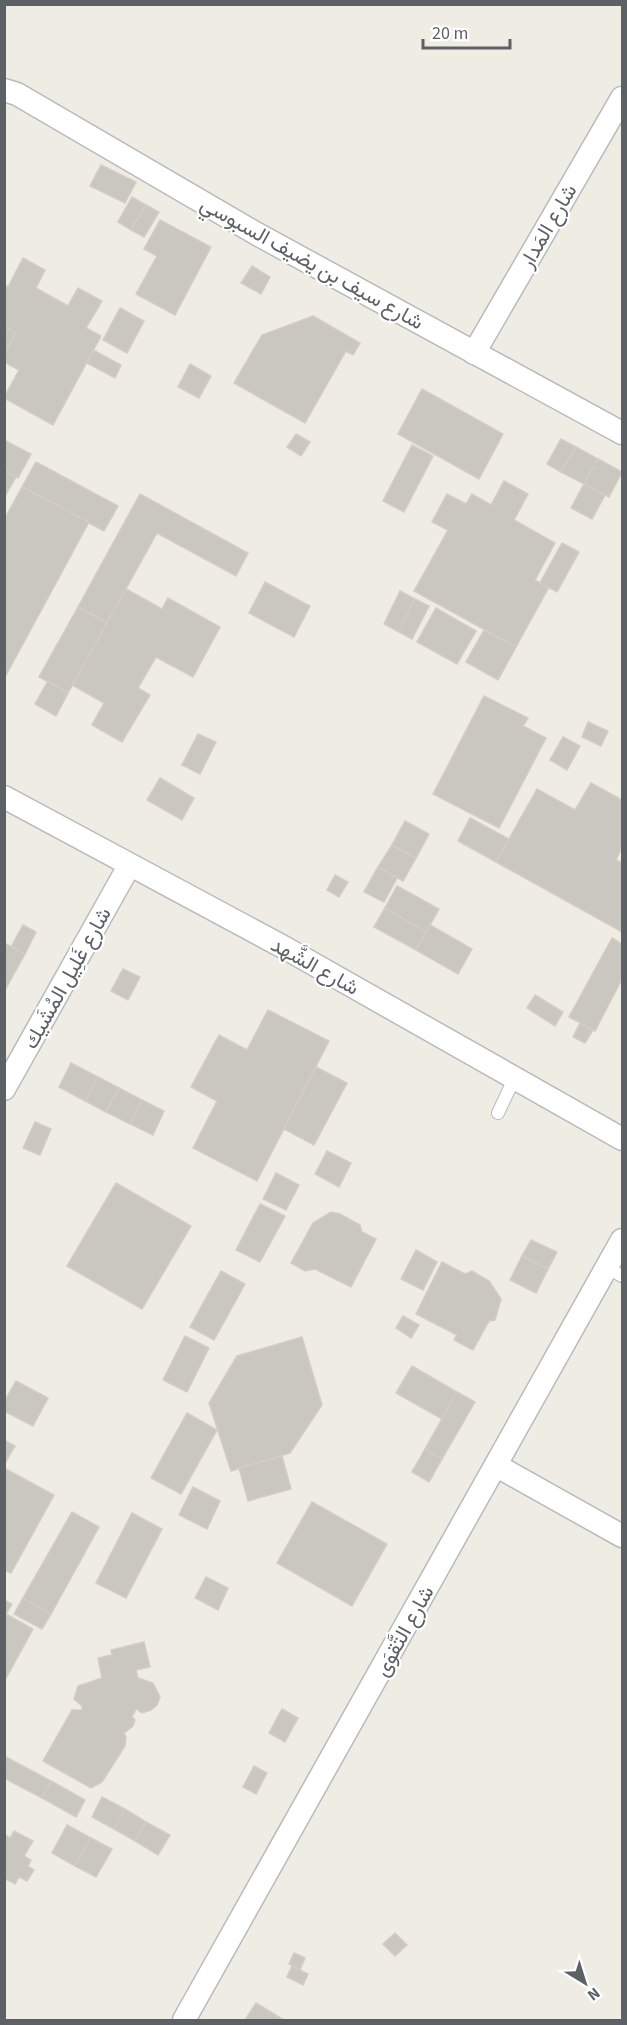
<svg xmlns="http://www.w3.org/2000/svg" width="627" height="2025" font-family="'Source Sans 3',Vazirmatn,sans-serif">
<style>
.building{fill:#cac7c1;stroke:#d5cdc2;stroke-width:1.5}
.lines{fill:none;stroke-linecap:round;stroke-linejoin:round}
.service-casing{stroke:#b6bbbf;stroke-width:14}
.minor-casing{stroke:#b6bbbf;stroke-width:25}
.service{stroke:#fff;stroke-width:12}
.minor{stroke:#fff;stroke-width:22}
.labels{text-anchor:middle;stroke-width:4.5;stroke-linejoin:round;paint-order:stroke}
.street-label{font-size:21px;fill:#5c6166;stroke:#fff}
</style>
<rect width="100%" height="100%" fill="#efece4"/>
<!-- building -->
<g class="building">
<polygon points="101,165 136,182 125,203 90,186"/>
<polygon points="132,197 146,205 131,230 118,222"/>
<polygon points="146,205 159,212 144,237 131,230"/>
<polygon points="160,220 211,247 175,315 136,294 157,256 144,249"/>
<polygon points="23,258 45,270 36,288 68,306 78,288 102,301 86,328 101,336 53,425 4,398 19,370 4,362 4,354 16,333 4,327 4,285 8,287"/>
<polygon points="252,266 270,277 261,294 241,283"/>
<polygon points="120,308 144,321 127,353 103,340"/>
<polygon points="313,316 360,343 353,355 346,351 305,423 234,383 262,335"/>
<polygon points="4,327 16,333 4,354"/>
<polygon points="93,350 121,365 115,378 87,363"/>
<polygon points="190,364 211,376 199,398 178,387"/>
<polygon points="422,389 503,434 479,479 398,434"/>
<polygon points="296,434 310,442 301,456 287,447"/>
<polygon points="561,439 576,447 561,472 547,464"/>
<polygon points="4,440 31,454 18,478 4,470"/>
<polygon points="412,445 433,456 404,512 383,501"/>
<polygon points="576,447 598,459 584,484 561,472"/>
<polygon points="598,459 622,472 609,497 584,484"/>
<polygon points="36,462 118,506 104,531 22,487"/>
<polygon points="4,470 16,477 4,498"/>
<polygon points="504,481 528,494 514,520 555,543 535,580 549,587 516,647 414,591 448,530 432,522 447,494 466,504 472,494 491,505"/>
<polygon points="584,484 605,495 592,519 571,508"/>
<polygon points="22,487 89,522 4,679 4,520"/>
<polygon points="140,494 248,553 236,576 157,533 107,623 78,607"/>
<polygon points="562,543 579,552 557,592 540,583"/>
<polygon points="265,582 310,606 294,637 249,613"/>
<polygon points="126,589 162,609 168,598 220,627 193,677 156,657 138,688 150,695 122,742 92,725 104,703 72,685"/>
<polygon points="400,591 415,599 399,632 384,624"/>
<polygon points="415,599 429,606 412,639 399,632"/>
<polygon points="78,607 107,623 68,693 39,677"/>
<polygon points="436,608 476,631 457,664 417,642"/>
<polygon points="484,630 516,647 498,680 466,662"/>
<polygon points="48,681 68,693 56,716 35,704"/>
<polygon points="484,696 528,718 523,726 546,738 499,828 433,794"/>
<polygon points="588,722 608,731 601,746 582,737"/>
<polygon points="198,734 216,742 200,774 182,765"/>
<polygon points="563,737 580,746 567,770 550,760"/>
<polygon points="160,778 194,798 182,820 147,800"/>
<polygon points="591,783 622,800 622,847 616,860 622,863 622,932 496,862 537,789 575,810"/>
<polygon points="470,818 509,839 496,862 458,841"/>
<polygon points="405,821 429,834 416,858 392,845"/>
<polygon points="392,845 416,858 403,881 378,867"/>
<polygon points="378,867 397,878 384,902 364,892"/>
<polygon points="335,875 348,882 339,897 327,890"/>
<polygon points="397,886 439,909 426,932 385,908"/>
<polygon points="385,908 426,932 416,950 374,927"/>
<polygon points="23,925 36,932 25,954 11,947"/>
<polygon points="430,925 472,949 458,974 416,950"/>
<polygon points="612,938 622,944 622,979 595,1031 569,1017"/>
<polygon points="6,944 25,954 4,992 4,948"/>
<polygon points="123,969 140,977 128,1000 111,991"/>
<polygon points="535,995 563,1012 555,1026 527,1008"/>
<polygon points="268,1010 329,1041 257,1181 193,1148 217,1101 191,1087 219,1035 247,1050"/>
<polygon points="580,1023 593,1030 585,1043 573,1037"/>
<polygon points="71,1063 98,1077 85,1101 59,1087"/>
<polygon points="316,1067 347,1083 314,1145 284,1129"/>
<polygon points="98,1077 119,1088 106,1112 85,1101"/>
<polygon points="119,1088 142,1100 130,1124 106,1112"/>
<polygon points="142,1100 164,1111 153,1135 130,1124"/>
<polygon points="35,1122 51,1129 40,1155 23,1148"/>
<polygon points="327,1151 351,1163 339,1187 315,1174"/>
<polygon points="276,1173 299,1185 286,1210 263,1199"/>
<polygon points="116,1183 191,1226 142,1309 67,1266"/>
<polygon points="260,1204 285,1216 260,1262 236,1250"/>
<polygon points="331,1212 340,1214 360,1225 362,1232 376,1239 351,1287 315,1269 305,1271 291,1263 313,1223"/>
<polygon points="531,1240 557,1252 548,1269 522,1256"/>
<polygon points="416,1250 437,1262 423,1290 401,1279"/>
<polygon points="522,1256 548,1269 536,1293 510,1280"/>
<polygon points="442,1262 465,1274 472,1271 489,1281 501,1299 495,1320 489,1321 473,1350 454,1340 457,1335 416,1314"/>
<polygon points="221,1271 245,1284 214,1340 190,1327"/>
<polygon points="403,1316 419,1325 411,1338 396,1328"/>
<polygon points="185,1336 209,1348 187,1392 163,1380"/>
<polygon points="302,1337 322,1405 290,1453 231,1471 209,1403 237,1356"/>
<polygon points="412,1366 457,1392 442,1419 396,1393"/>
<polygon points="16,1381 48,1398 33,1426 4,1411 4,1402"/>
<polygon points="457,1392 475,1402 442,1459 425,1449"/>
<polygon points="187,1413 217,1430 181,1494 151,1478"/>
<polygon points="4,1440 15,1446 4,1465"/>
<polygon points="425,1449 442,1459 429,1482 412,1472"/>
<polygon points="282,1456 291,1489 248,1501 239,1468"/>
<polygon points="4,1468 54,1495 11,1573 4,1570"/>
<polygon points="193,1487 220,1501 207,1529 179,1515"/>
<polygon points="312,1502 387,1544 352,1606 277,1563"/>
<polygon points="72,1512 99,1527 51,1614 23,1598"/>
<polygon points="132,1513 162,1529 126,1598 96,1583"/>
<polygon points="206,1577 228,1588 218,1610 195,1598"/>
<polygon points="23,1598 51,1614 42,1629 14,1614"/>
<polygon points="4,1600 12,1604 6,1614 33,1629 4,1682"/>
<polygon points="144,1642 150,1667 136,1670 138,1678 153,1683 160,1697 157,1705 151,1710 142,1713 136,1709 132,1717 135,1720 133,1726 124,1733 126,1737 125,1746 102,1782 91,1788 43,1761 72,1710 82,1710 82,1706 74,1699 78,1686 102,1678 98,1658 112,1655 111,1650"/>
<polygon points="282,1709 298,1718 285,1742 269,1733"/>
<polygon points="6,1757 51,1781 42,1798 4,1778"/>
<polygon points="254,1766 267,1773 256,1794 243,1787"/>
<polygon points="51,1781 85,1800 76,1817 42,1798"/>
<polygon points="102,1797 125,1809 114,1829 92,1817"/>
<polygon points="125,1809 146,1822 135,1841 114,1829"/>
<polygon points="146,1822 170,1835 158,1855 135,1841"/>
<polygon points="67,1825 91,1838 75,1866 52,1853"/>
<polygon points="14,1831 33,1841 24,1856 31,1860 28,1866 34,1870 27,1881 19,1877 15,1884 4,1878 4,1834 10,1838"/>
<polygon points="91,1838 112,1849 96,1877 75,1866"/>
<polygon points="395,1933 407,1945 395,1956 383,1944"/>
<polygon points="294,1953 305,1958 300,1970 289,1964"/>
<polygon points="292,1966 308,1974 303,1985 287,1977"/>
<polygon points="256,2003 284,2020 245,2020"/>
</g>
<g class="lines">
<defs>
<g id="service">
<polyline points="498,1113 514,1079"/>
<polyline points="607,1268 622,1276"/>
</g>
<g id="minor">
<polyline points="4,90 17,94 257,234 622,433"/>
<polyline points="474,353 622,98"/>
<polyline points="4,797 287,949 622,1139"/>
<polyline points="4,1089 129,866"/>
<polyline points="497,1466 622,1536"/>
<polyline points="184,2020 622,1240"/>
</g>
</defs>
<!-- service casing -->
<use href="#service" class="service-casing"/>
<!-- minor casing -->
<use href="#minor" class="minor-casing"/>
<!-- service -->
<use href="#service" class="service"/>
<!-- minor -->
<use href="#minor" class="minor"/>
</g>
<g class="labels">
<!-- street labels -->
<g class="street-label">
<text transform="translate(548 226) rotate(-60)" y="7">شارع المَدار</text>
<text transform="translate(312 263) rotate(29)" y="7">شارع سيف بن يضيف السبوسي</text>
<text transform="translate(315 966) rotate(29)" y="7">شارع الشَّهد</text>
<text transform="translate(67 978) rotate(-61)" y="7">شارع غَلِيل المُشَيك</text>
<text transform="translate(404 1631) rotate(-61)" y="7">شارع التَّقوَى</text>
</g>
</g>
<!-- border -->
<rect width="627" height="2025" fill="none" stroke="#5c6166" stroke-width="12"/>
<!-- north arrow -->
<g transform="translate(585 1983) rotate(142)" stroke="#ffffff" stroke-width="4.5" paint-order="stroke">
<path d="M0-4.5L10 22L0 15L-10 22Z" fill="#5c6166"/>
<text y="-9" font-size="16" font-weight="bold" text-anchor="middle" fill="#5c6166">N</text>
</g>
<!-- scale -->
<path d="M423 39v9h87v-9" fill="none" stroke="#5c6166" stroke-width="3"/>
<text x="432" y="39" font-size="18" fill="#5c6166" stroke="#ffffff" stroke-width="4.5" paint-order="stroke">20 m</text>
</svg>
